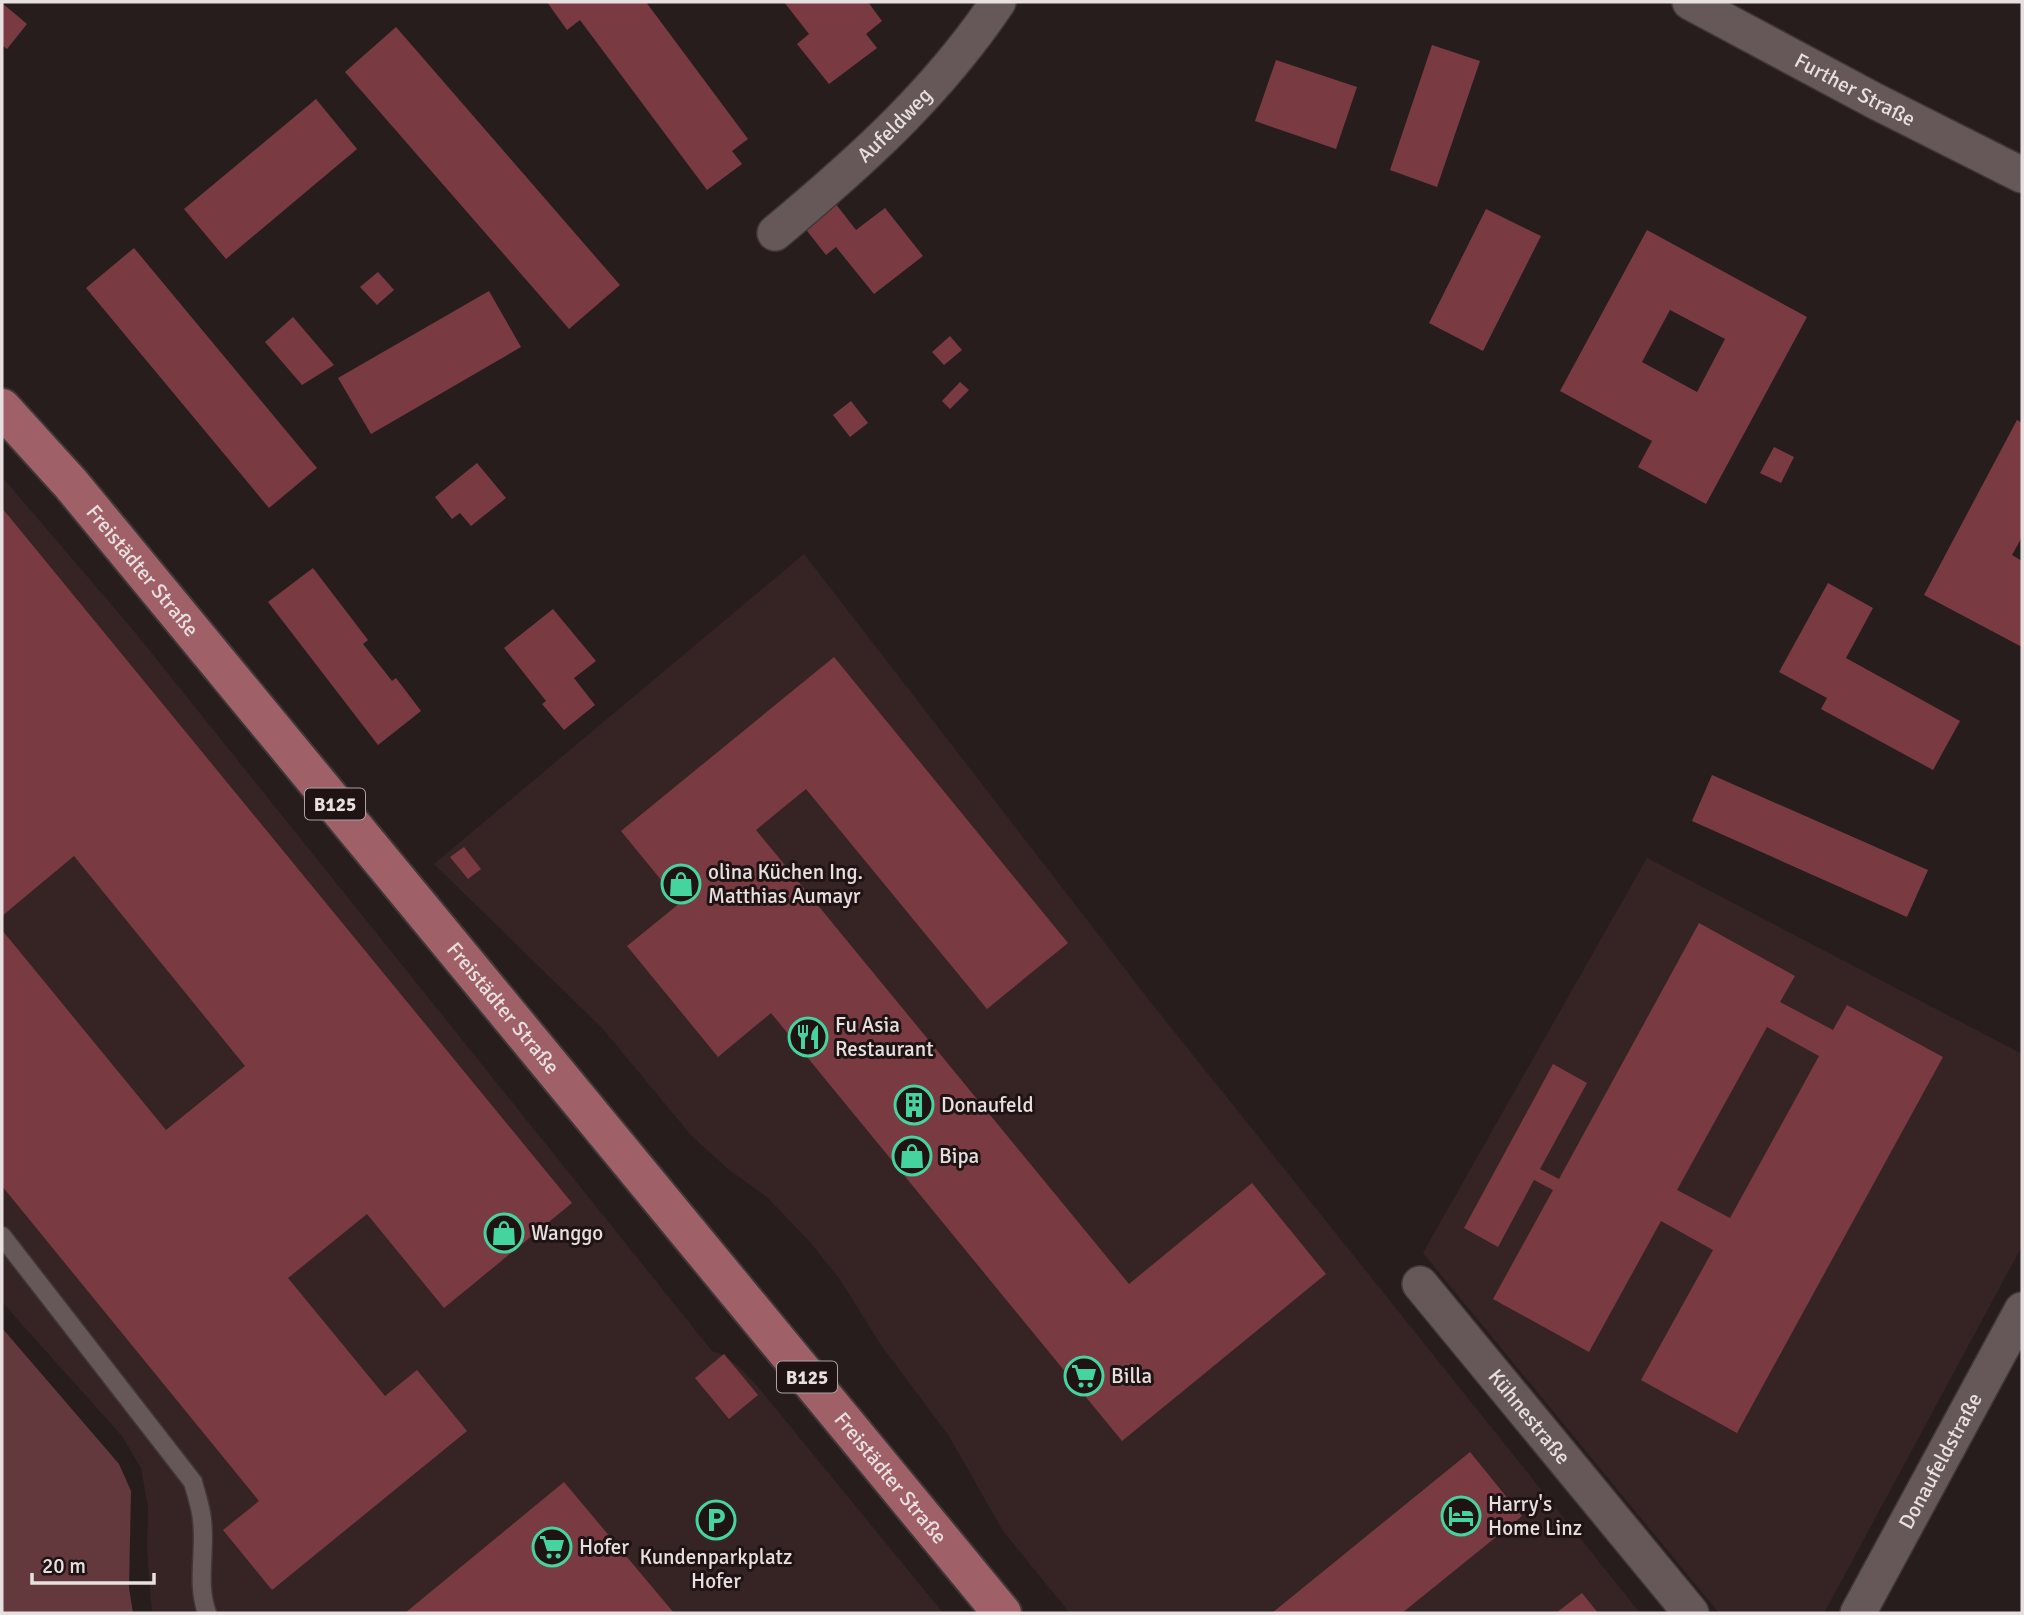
<svg xmlns="http://www.w3.org/2000/svg" width="2024" height="1615" font-family="Signika,sans-serif">
<style>
.built{fill:#362425}
.green{fill:#64393d}
.building{fill:#7a3a42;fill-rule:evenodd}
.lines{fill:none;stroke-linecap:round;stroke-linejoin:round}
.service-casing{stroke:#403738;stroke-width:21}
.minor-casing{stroke:#403738;stroke-width:38}
.primary-casing{stroke:#403738;stroke-width:42}
.service{stroke:#665859;stroke-width:18}
.minor{stroke:#665859;stroke-width:35}
.primary{stroke:#a06067;stroke-width:38}
.labels{text-anchor:middle;stroke-width:6;stroke-linejoin:round;paint-order:stroke}
.shield{fill:#1f1314;stroke:#aca2a3;stroke-width:2}
.shield-label{font-size:19px;font-weight:bold;fill:#e8e0e0}
.street-label{font-size:21px;fill:#e8e0e0;stroke:#1f1314}
.poi-label{font-size:21px;fill:#e8e0e0;stroke:#1f1314;text-anchor:start}
</style>
<rect width="100%" height="100%" fill="#281d1d"/>
<!-- built -->
<g class="built">
<polygon points="2,477 133,630 712,1351 723,1355 739,1367 758,1387 943,1613 152,1613 147,1548 148,1507 141,1468 122,1436 2,1302"/>
<polygon points="804,554 1152,1004 1640,1613 1070,1613 1003,1531 949,1436 881,1345 839,1278 810,1242 767,1197 728,1169 691,1135 602,1028 434,864"/>
<polygon points="1647,858 2022,1054 2022,1246 1824,1613 1719,1613 1423,1253"/>
</g>
<!-- green -->
<polygon class="green" points="2,1328 119,1464 131,1491 129,1588 133,1613 2,1613"/>
<!-- building -->
<g class="building">
<polygon points="547,2 646,2 748,139 732,151 742,164 707,190 580,20 567,30"/>
<polygon points="784,2 868,2 882,21 866,34 877,48 829,84 797,44 809,34"/>
<polygon points="2,3 27,24 7,49 2,45"/>
<polygon points="396,27 620,285 569,329 345,72"/>
<polygon points="1432,45 1480,61 1437,187 1390,170"/>
<polygon points="1276,60 1357,87 1336,149 1255,121"/>
<polygon points="316,99 357,149 226,259 184,209"/>
<polygon points="835,203 856,230 885,208 923,256 874,294 836,247 826,255 804,227"/>
<polygon points="1486,209 1541,236 1483,351 1429,323"/>
<path d="M1647 230 1807 317 1706 504 1638 467 1652 441 1560 391ZM1670 310 1725 339 1697 392 1642 362Z"/>
<polygon points="134,248 317,468 269,508 86,288"/>
<polygon points="378,272 394,290 377,305 360,287"/>
<polygon points="489,291 521,347 371,434 338,378"/>
<polygon points="293,317 334,365 302,385 265,342"/>
<polygon points="950,336 962,350 944,365 932,352"/>
<polygon points="960,382 969,390 950,409 942,401"/>
<polygon points="851,401 868,423 850,437 833,415"/>
<polygon points="2017,420 2022,423 2022,537 2012,555 2022,561 2022,647 1924,595"/>
<polygon points="1774,447 1794,457 1781,483 1760,473"/>
<polygon points="477,463 506,498 471,526 460,513 452,519 435,497"/>
<polygon points="2,508 572,1203 444,1308 367,1214 288,1278 385,1396 417,1370 467,1431 272,1590 223,1530 259,1501 2,1186 2,930 166,1130 245,1066 74,856 2,916"/>
<polygon points="313,568 368,640 363,644 392,681 396,678 421,711 378,745 268,602"/>
<polygon points="1828,583 1873,608 1846,658 1960,721 1933,770 1821,709 1827,698 1779,672"/>
<polygon points="553,609 596,661 574,678 595,705 564,730 542,704 546,701 504,648"/>
<polygon points="834,657 1068,943 987,1009 806,789 756,830 1129,1284 1252,1183 1326,1274 1122,1441 771,1013 718,1057 627,946 680,903 621,831"/>
<polygon points="1712,775 1928,870 1907,917 1692,821"/>
<polygon points="464,847 481,869 468,879 450,857"/>
<path d="M1699 923 1795 976 1780 1002 1833 1030 1847 1005 1943 1057 1737 1433 1641 1380 1713 1250 1661 1221 1589 1352 1493 1299 1553 1190 1534 1180 1498 1247 1464 1228 1553 1064 1587 1083 1540 1169 1559 1179ZM1767 1027 1819 1056 1730 1218 1677 1190Z"/>
<polygon points="724,1354 758,1395 729,1419 695,1378"/>
<polygon points="1470,1452 1522,1516 1402,1613 1272,1613"/>
<polygon points="564,1482 674,1613 405,1613"/>
<polygon points="1582,1593 1598,1613 1556,1613"/>
</g>
<g class="lines">
<defs>
<path id="service" d="M2 1236 193 1482C196 1494 201 1507 202 1520 206 1551 196 1583 207 1613"/>
<g id="minor">
<path id="s1" d="M1690 2 1875 101 2022 175"/>
<path id="s2" d="M775 233C860 162 936 94 998 2"/>
<path id="s3" d="M1420 1284 1691 1613"/>
<path id="s4" d="M1858 1613 2022 1310"/>
</g>
<g id="primary">
<path id="s5" d="M2 408 71 484 1002 1613"/>
</g>
</defs>
<!-- service casing -->
<use href="#service" class="service-casing"/>
<!-- minor casing -->
<use href="#minor" class="minor-casing"/>
<!-- primary casing -->
<use href="#primary" class="primary-casing"/>
<!-- service -->
<use href="#service" class="service"/>
<!-- minor -->
<use href="#minor" class="minor"/>
<!-- primary -->
<use href="#primary" class="primary"/>
</g>
<!-- icons -->
<defs>
<symbol id="shop-ring" viewBox="-11 -11 22 22"><circle r="9.5" fill="#1f1314" stroke="#46d49e" stroke-width="1.5"/><path d="M-5-2.5h2.3a2.7 3.5 0 0 1 5.4 0H5L5.5 6h-11ZM-1.5-2.5h3a1.5 2.3 0 0 0-3 0Z" fill="#46d49e"/></symbol>
<symbol id="restaurant-ring" viewBox="-11 -11 22 22"><circle r="9.5" fill="#1f1314" stroke="#46d49e" stroke-width="1.5"/><path d="M-5-6h1v4h1v-4h1v4h1v-4h1v5L-1.5 .5V6h-2V.5L-5-1ZM5-6V6H3V1.5H1.5Q1.5-4 5-6Z" fill="#46d49e"/></symbol>
<symbol id="building-ring" viewBox="-11 -11 22 22"><circle r="9.5" fill="#1f1314" stroke="#46d49e" stroke-width="1.5"/><path d="M-4-6H4V6H1V3H-1V6H-4ZM-2.5-4.3h1.7v1.8h-1.7ZM.8-4.3h1.7v1.8H.8ZM-2.5-1h1.7V.8h-1.7ZM.8-1h1.7V.8H.8Z" fill="#46d49e"/></symbol>
<symbol id="supermarket-ring" viewBox="-11 -11 22 22"><circle r="9.5" fill="#1f1314" stroke="#46d49e" stroke-width="1.5"/><path d="M-6-5.5h2.5l.6 2H6L4.5 2H-2.5L-4.4-4H-6ZM-1.5 3.2a1.3 1.3 0 1 0 .1 0ZM3 3.2a1.3 1.3 0 1 0 .1 0Z" fill="#46d49e"/></symbol>
<symbol id="hotel-ring" viewBox="-11 -11 22 22"><circle r="9.5" fill="#1f1314" stroke="#46d49e" stroke-width="1.5"/><path d="M-6-4.5h1.5V1H6V5H4.5V3h-9V5H-6ZM-4 0a1.8 1.8 0 1 1 3.6 0ZM.5 0V-2.5h3Q6-2.5 6 0Z" fill="#46d49e"/></symbol>
<symbol id="parking-ring" viewBox="-11 -11 22 22"><circle r="9.5" fill="#1f1314" stroke="#46d49e" stroke-width="1.5"/><path d="M-3.5-5.5H1a3.5 3.5 0 0 1 0 7H-1V5.5H-3.5ZM-1-3.4V-.6H.8a1.4 1.4 0 0 0 0-2.8Z" fill="#46d49e"/></symbol>
</defs>
<g fill-rule="evenodd">
<use href="#shop-ring" x="659" y="862" width="44" height="44"/>
<use href="#restaurant-ring" x="786" y="1015" width="44" height="44"/>
<use href="#building-ring" x="892" y="1083" width="44" height="44"/>
<use href="#shop-ring" x="890" y="1134" width="44" height="44"/>
<use href="#shop-ring" x="482" y="1211" width="44" height="44"/>
<use href="#supermarket-ring" x="1062" y="1354" width="44" height="44"/>
<use href="#hotel-ring" x="1439" y="1494" width="44" height="44"/>
<use href="#parking-ring" x="694" y="1498" width="44" height="44"/>
<use href="#supermarket-ring" x="530" y="1525" width="44" height="44"/>
</g>
<g class="labels">
<!-- shield labels -->
<g class="shield">
<rect x="305" y="788.5" width="60" height="31" rx="5"/>
<rect x="777" y="1361.5" width="60" height="31" rx="5"/>
</g>
<g class="shield-label">
<text x="335" y="811">B125</text>
<text x="807" y="1384">B125</text>
</g>
<!-- street labels -->
<g class="street-label">
<text dy="7" stroke="none"><textPath href="#s1" startOffset="187">Further Straße</textPath></text>
<text dy="7" stroke="none"><textPath href="#s2" startOffset="161">Aufeldweg</textPath></text>
<text dy="7" stroke="none"><textPath href="#s5" startOffset="215">Freistädter Straße</textPath></text>
<text dy="7" stroke="none"><textPath href="#s5" startOffset="782">Freistädter Straße</textPath></text>
<text dy="7" stroke="none"><textPath href="#s3" startOffset="172">Kühnestraße</textPath></text>
<text dy="7" stroke="none"><textPath href="#s4" startOffset="173">Donaufeldstraße</textPath></text>
<text dy="7" stroke="none"><textPath href="#s5" startOffset="1391">Freistädter Straße</textPath></text>
</g>
<!-- poi labels -->
<g class="poi-label">
<text x="708" y="879">olina Küchen Ing.<tspan x="708" dy="24">Matthias Aumayr</tspan></text>
<text x="835" y="1032">Fu Asia<tspan x="835" dy="24">Restaurant</tspan></text>
<text x="941" y="1112">Donaufeld</text>
<text x="939" y="1163">Bipa</text>
<text x="531" y="1240">Wanggo</text>
<text x="1111" y="1383">Billa</text>
<text x="1488" y="1511">Harry's<tspan x="1488" dy="24">Home Linz</tspan></text>
<text x="579" y="1554">Hofer</text>
<text x="716" y="1564" text-anchor="middle">Kundenparkplatz<tspan x="716" dy="24">Hofer</tspan></text>
</g>
</g>
<!-- border -->
<rect width="2024" height="1615" fill="none" stroke="#e8e0e0" stroke-width="7"/>
<!-- scale -->
<path d="M32 1573v10h122v-10" fill="none" stroke="#e8e0e0" stroke-width="3.5"/>
<text x="42" y="1573" font-size="21" fill="#e8e0e0" stroke="#1f1314" stroke-width="5" paint-order="stroke">20 m</text>
</svg>
